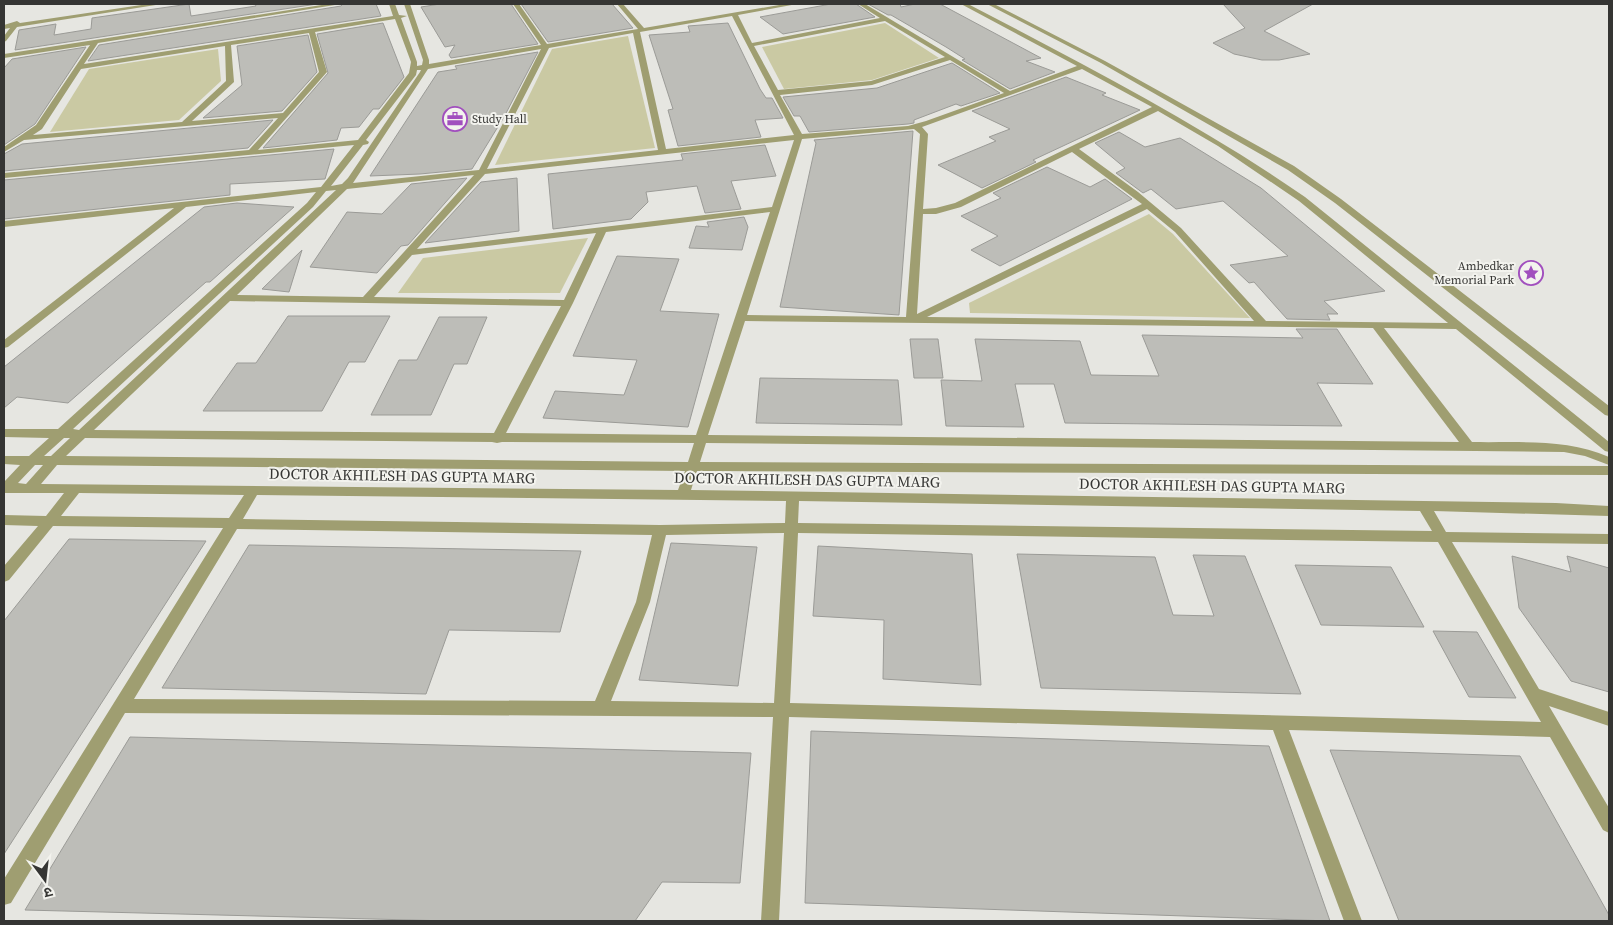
<svg xmlns="http://www.w3.org/2000/svg" width="1613" height="925" font-family="'Source Serif 4','Noto Sans Devanagari',serif">
<style>
.green{fill:#cac9a3}
.building{fill:#bdbdb8;stroke:#9b9b97}
.lines{fill:none;stroke-linecap:round;stroke-linejoin:round}
.minor{fill:#9f9e71;fill-rule:evenodd}
.labels{text-anchor:middle;stroke-width:4;stroke-linejoin:round;paint-order:stroke}
.far-poi-label{font-size:12px;fill:#353533;stroke:#f3f3ee;text-anchor:start}
.street-label{font-size:15px;fill:#353533;stroke:#f3f3ee}
</style>
<rect width="100%" height="100%" fill="#e6e6e1"/>
<!-- green -->
<g class="green">
<polygon points="885,23 939,58 872,80 784,89 762,47"/>
<polygon points="628,36 655,148 495,165 552,49"/>
<polygon points="218,49 221,81 179,120 50,132 89,69"/>
<polygon points="1149,214 1173,234 1250,318 970,313 969,303"/>
<polygon points="588,238 560,293 398,293 423,258"/>
</g>
<!-- building -->
<g class="building">
<polygon points="189,4 191,16 256,6 255,4 317,4 15,50 19,30 56,24 54,35 91,29 92,18"/>
<polygon points="343,4 376,4 381,16 88,61 99,45 341,6"/>
<polygon points="440,4 511,4 538,44 451,58 449,55 455,45 445,47 421,7"/>
<polygon points="521,4 612,4 633,28 548,42"/>
<polygon points="831,4 856,4 875,17 783,34 760,17"/>
<polygon points="868,4 900,4 901,7 915,4 940,4 1041,58 1026,61 1055,72 1010,89 962,60 965,59 946,47 891,15 888,15"/>
<polygon points="1223,4 1313,4 1264,31 1310,54 1279,60 1262,60 1234,54 1213,43 1245,28"/>
<polygon points="383,23 404,77 379,109 373,109 359,127 341,128 337,140 263,148 328,73 317,34"/>
<polygon points="728,23 760,89 766,98 772,98 783,118 755,120 761,137 678,146 668,110 673,109 649,35 690,32 688,26"/>
<polygon points="308,35 317,72 282,111 203,118 242,85 237,46"/>
<polygon points="86,47 35,124 4,145 4,68 12,59"/>
<polygon points="538,52 504,117 472,169 420,174 370,176 438,72 457,69 455,66"/>
<polygon points="952,63 1000,93 961,106 956,104 914,120 914,123 908,124 809,132 800,116 794,116 783,97 877,88"/>
<polygon points="1066,77 1106,93 1102,95 1140,110 1033,160 1036,162 982,188 938,165 996,141 989,137 1010,129 972,111"/>
<polygon points="273,120 248,148 4,171 4,154 22,144"/>
<polygon points="913,131 899,315 780,307 816,143 814,140"/>
<polygon points="1119,132 1145,147 1180,138 1261,188 1385,291 1324,301 1338,314 1327,314 1330,320 1287,319 1254,282 1249,283 1230,265 1288,256 1223,201 1176,209 1151,189 1143,193 1116,173 1125,168 1095,143"/>
<polygon points="765,145 776,176 731,181 741,209 705,213 697,186 646,192 648,202 631,219 553,229 548,174 683,160 681,154"/>
<polygon points="334,149 325,179 230,184 230,195 4,219 4,180"/>
<polygon points="1047,167 1090,187 1105,179 1132,199 1000,266 971,250 998,236 961,216 1001,198 993,193"/>
<polygon points="467,178 408,245 401,246 377,273 310,267 347,212 382,214 411,184"/>
<polygon points="517,178 519,231 425,243 481,182"/>
<polygon points="237,203 294,207 210,282 206,282 68,403 17,397 4,408 4,367 204,207"/>
<polygon points="744,217 748,227 742,250 689,248 696,226 709,227 707,222"/>
<polygon points="302,250 289,292 262,289"/>
<polygon points="617,256 679,259 660,311 719,314 688,427 543,418 555,391 624,395 637,360 573,356"/>
<polygon points="288,316 390,316 365,362 349,362 322,411 203,411 237,363 256,363"/>
<polygon points="439,317 487,317 467,364 454,364 431,415 371,415 399,360 417,360"/>
<polygon points="1296,329 1337,329 1373,384 1317,383 1342,426 1065,423 1054,384 1015,384 1024,427 946,426 941,380 982,381 975,339 1080,341 1091,375 1159,376 1142,335 1303,338"/>
<polygon points="910,339 938,339 943,378 914,378"/>
<polygon points="760,378 898,380 902,425 756,423"/>
<polygon points="69,539 206,541 4,854 4,621"/>
<polygon points="671,543 757,547 738,686 639,680"/>
<polygon points="249,545 581,551 560,632 449,630 426,694 162,688"/>
<polygon points="818,546 972,554 981,685 883,679 884,620 813,616"/>
<polygon points="1017,554 1155,557 1173,615 1214,616 1193,555 1245,556 1301,694 1041,688"/>
<polygon points="1512,556 1571,572 1567,556 1609,568 1609,692 1571,681 1519,608"/>
<polygon points="1295,565 1391,567 1424,627 1321,625"/>
<polygon points="1433,631 1477,632 1516,698 1469,697"/>
<polygon points="811,731 1269,746 1330,921 805,903"/>
<polygon points="130,737 751,753 740,883 662,882 635,921 450,921 25,910"/>
<polygon points="1330,750 1520,756 1609,915 1609,921 1399,921"/>
</g>
<g class="lines">
<!-- minor -->
<g class="minor">
<polygon points="148,4 162,4 17,27 6,41 4,42 4,36 10,28 4,29 4,25 17,21 20,23"/>
<path d="M328 4H341L98 43 84 64 393 16 389 4H395L399 15 407 16 401 18 417 62V66L422 65 423 60 404 4H410L429 60V64L541 45 513 4H519L547 44 638 29 617 4H623L644 28 785 4H797L738 15 752 43 880 18 858 4H865L1010 91 1077 66 961 4H968C1083 64 1198 123 1305 197L1609 442V452L1605 451 1456 329 1384 328 1472 442C1518 443 1566 438 1609 457V465L1585 456 1564 452 706 443 700 462 1609 466V475L697 471 691 490 1556 503 1609 506V516L1434 511 1446 532 1609 534V544L1452 542 1539 689 1609 712V726L1549 706 1609 808V833L1603 830 1550 737 1289 730 1362 921H1344L1273 730 789 717 779 921H761L773 717 125 713 11 903 4 905V879L223 528 53 526 9 580 4 582V566L38 526 4 525V515L46 516 64 493H4V482L20 465 4 464V456H29L49 438 4 437V429H58L307 203 316 192 186 207 8 347 4 348V340L174 208 4 227V221L321 187 354 145 4 178V173L249 150 278 118 24 140 4 152V147L36 125 90 45 4 58V54ZM732 16 794 135 666 149 640 32ZM395 19 411 62 409 73 358 140 258 150 327 72 315 32ZM885 21 945 57 871 81 778 90 754 46ZM309 33 319 72 283 113 192 121 234 82 231 45ZM633 33 658 150 487 169 549 48ZM225 46 226 81 182 122 33 135 42 129 81 69ZM541 49 479 170 353 183 428 69ZM950 60 1004 93 926 121 908 126 802 134 780 95 872 85ZM1082 69 1152 107 955 203 936 208 923 209 928 134 922 127ZM417 70H421L420 72 348 178 342 184 331 186 363 145 368 144 369 142 366 140 416 75ZM1158 111 1218 146 1299 201 1448 323 1266 321 1181 228 1138 192 1079 149ZM914 129 920 134 906 317 747 315 802 139ZM794 140 772 207 417 249 485 174ZM1072 152 1142 204 917 314 923 214H936L961 207ZM474 175 363 297 237 295 347 189ZM336 190 79 430 73 429 313 207 326 191ZM1147 209 1175 232 1254 321 927 317ZM770 212 696 435 506 433 573 303 606 232ZM596 233 564 300 374 297 412 255ZM230 301 561 306 494 433 94 430ZM745 321 1373 328 1459 442 708 435ZM64 438H70L51 456H44ZM85 438 492 442 497 443 502 442 694 443 688 462 66 456ZM35 465H43L26 484 18 483ZM57 465 685 471 678 490 41 484ZM79 493 244 495 229 518 61 516ZM257 495 786 501 785 523 660 525 243 519ZM799 501 1420 511 1432 531 798 523ZM237 529 652 535 636 602 595 701 134 699ZM784 533 774 703 611 701 650 602 666 535ZM798 533 1438 542 1541 722 790 703Z"/>
<polygon points="987,4 994,4 1105,61 1294,166 1341,199 1609,406 1609,416 1605,415 1335,203 1288,170 1101,63"/>
</g>
</g>
<!-- icons -->
<defs>
<symbol id="office-ring" viewBox="-11 -11 22 22"><circle r="9.5" fill="#f3f3ee" stroke="#a14fbe" stroke-width="1.5"/><path d="M-6-3h4V-5.5h4V-3h4V5H-6ZM-1-4.5V-3h2v-1.5ZM-6 0V1H6V0Z" fill="#a14fbe"/></symbol>
<symbol id="sight-ring" viewBox="-11 -11 22 22"><circle r="9.5" fill="#f3f3ee" stroke="#a14fbe" stroke-width="1.5"/><path d="M0-6L1.8-2.2L6-1.7L2.9 1.2L3.7 5.4L0 3.3L-3.7 5.4L-2.9 1.2L-6-1.7L-1.8-2.2Z" fill="#a14fbe"/></symbol>
</defs>
<g fill-rule="evenodd">
<use href="#office-ring" x="441" y="105" width="28" height="28"/>
<use href="#sight-ring" x="1517" y="259" width="28" height="28"/>
</g>
<g class="labels">
<!-- far-poi labels -->
<g class="far-poi-label">
<text x="472" y="123">Study Hall</text>
<text x="1514" y="270" text-anchor="end">Ambedkar<tspan x="1514" dy="14">Memorial Park</tspan></text>
</g>
<!-- street labels -->
<g class="street-label">
<text transform="translate(402 476) rotate(1)" y="5">DOCTOR AKHILESH DAS GUPTA MARG</text>
<text transform="translate(807 480) rotate(1)" y="5">DOCTOR AKHILESH DAS GUPTA MARG</text>
<text transform="translate(1212 486) rotate(1)" y="5">DOCTOR AKHILESH DAS GUPTA MARG</text>
</g>
</g>
<!-- border -->
<rect width="1613" height="925" fill="none" stroke="#353533" stroke-width="10"/>
<!-- north arrow -->
<g transform="translate(45 880) rotate(165)" stroke="#f3f3ee" stroke-width="4" paint-order="stroke">
<path d="M0-4L9 19L0 12L-9 19Z" fill="#353533"/>
<text y="-8" font-size="14" font-weight="bold" text-anchor="middle" fill="#353533">उ</text>
</g>
</svg>
